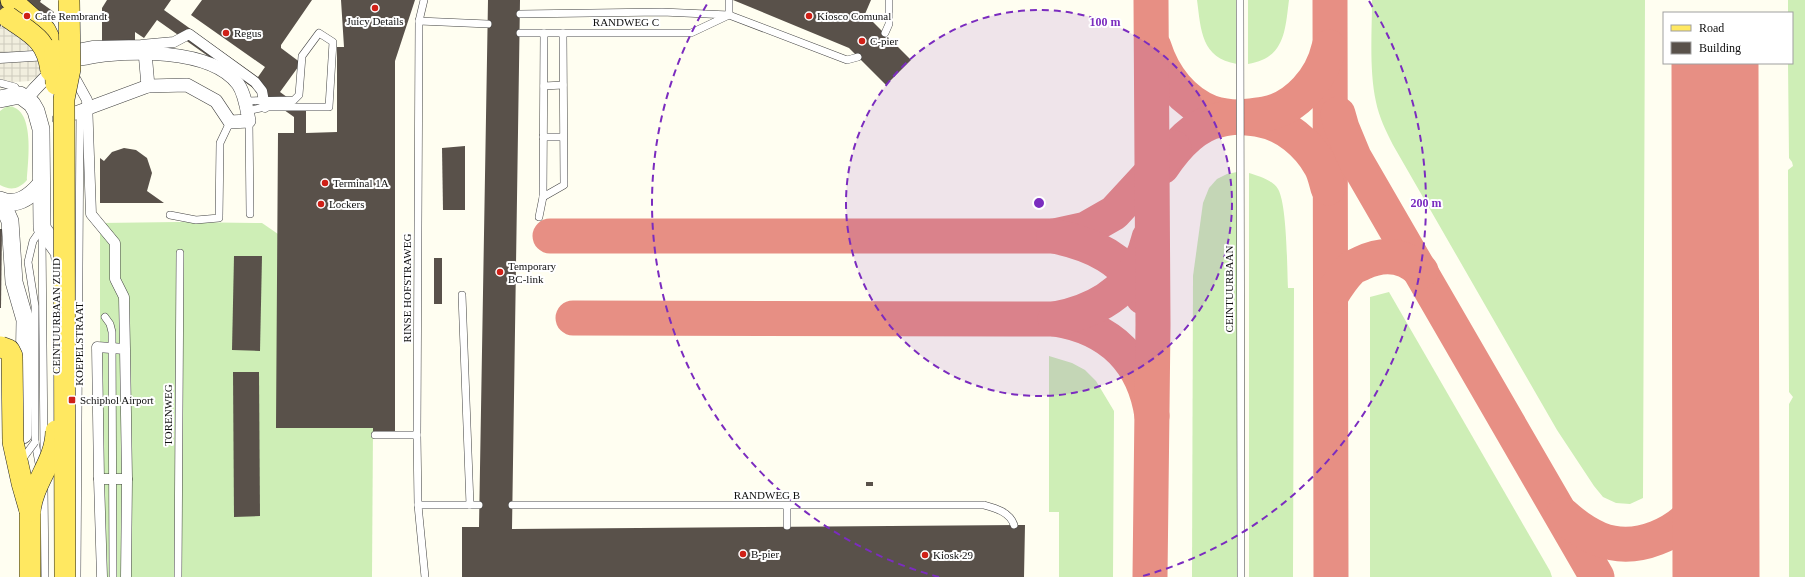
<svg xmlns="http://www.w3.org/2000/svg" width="1805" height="577" font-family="'Times New Roman',serif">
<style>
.grass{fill:#ceeeb6}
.plaza{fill:url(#plaza-grid)}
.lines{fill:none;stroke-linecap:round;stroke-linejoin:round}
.taxiway{stroke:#e78f84;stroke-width:35}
.runway{stroke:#e78f84;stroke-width:87}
.building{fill:#59514a}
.service-casing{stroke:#424242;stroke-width:8}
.pedestrian-casing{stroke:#424242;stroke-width:11}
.minor-casing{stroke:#424242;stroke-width:14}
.tertiary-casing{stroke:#424242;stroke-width:18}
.primary-casing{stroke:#202020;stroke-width:22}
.service{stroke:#fff;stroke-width:7}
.pedestrian{stroke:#fff;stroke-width:10}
.minor{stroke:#fff;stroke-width:13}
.tertiary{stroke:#fff;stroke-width:17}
.primary{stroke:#ffe861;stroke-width:21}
.service-bridge-casing{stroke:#424242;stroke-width:8;stroke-linecap:butt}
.primary-bridge-casing{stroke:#202020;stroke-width:22;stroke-linecap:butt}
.service-bridge{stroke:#fff;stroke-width:7}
.primary-bridge{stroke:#ffe861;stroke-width:21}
.ring{fill:none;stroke:#7b2cbf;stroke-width:2;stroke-dasharray:7 5}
.poi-dot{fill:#cf2017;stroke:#fff;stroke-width:1.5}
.labels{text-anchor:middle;stroke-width:4;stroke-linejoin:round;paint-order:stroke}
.poi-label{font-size:11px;fill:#0f0f0f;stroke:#fff;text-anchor:start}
.street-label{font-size:11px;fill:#0f0f0f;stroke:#fff}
.centre{fill:#7b2cbf;stroke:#fff;stroke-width:2}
.ring-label{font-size:12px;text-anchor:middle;font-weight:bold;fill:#7b2cbf;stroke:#fff;stroke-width:4;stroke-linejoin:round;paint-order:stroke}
</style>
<defs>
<pattern id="plaza-grid" width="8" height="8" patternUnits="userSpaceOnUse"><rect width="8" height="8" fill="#f1eede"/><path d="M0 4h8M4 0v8" fill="none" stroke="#cdcbbd"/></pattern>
</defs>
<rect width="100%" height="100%" fill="#fffef1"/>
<!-- grass -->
<g class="grass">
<path d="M1197 0H1237V64C1201 58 1201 30 1197 0Z"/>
<path d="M1248 0H1289C1285 31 1285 58 1248 64Z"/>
<path d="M1372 0H1645L1643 498 1630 504 1616 503 1603 497 1594 486 1557 430 1393 145C1386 131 1379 117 1376 102 1369 69 1372 33 1372 0Z"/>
<polygon points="1788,0 1805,0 1805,577 1789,577 1789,404 1793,397 1789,392 1788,170 1793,166 1792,162 1789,158 1788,63 1792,63 1792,13 1788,13"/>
<path d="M7 106C36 106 28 161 27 180 19 189 11 191 0 185V111Z"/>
<polygon points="1237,172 1237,577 1192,577 1193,276 1203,203 1209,188 1217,179 1227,174"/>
<path d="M1249 173C1258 176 1273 180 1278 189 1287 204 1287 267 1288 288H1294L1293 577H1249Z"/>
<polygon points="179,222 262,223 278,234 373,428 372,577 100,577 100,223"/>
<polygon points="1389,292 1550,571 1552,577 1370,577 1370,297"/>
<polygon points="1049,356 1072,363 1085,370 1096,381 1114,411 1113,577 1059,577 1059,512 1049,512"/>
</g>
<!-- plaza -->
<polygon class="plaza" points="2,24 41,47 41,74 30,81 0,83 0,26"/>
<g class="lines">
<!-- taxiway -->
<g class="taxiway">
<polyline points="1330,0 1331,577"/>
<path d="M1154 47C1163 76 1183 102 1212 113 1228 118 1245 117 1261 120 1285 124 1308 144 1320 165 1324 171 1326 181 1328 188"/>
<polyline points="1338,114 1342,128 1354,157 1597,577"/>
<path d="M1162 167C1176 146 1194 125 1219 120 1234 116 1250 117 1265 114 1297 108 1322 78 1329 47"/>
<polyline points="550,236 1054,236 1086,229 1114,213 1174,148"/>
<path d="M1054 236C1092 244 1127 259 1143 297"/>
<path d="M1331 296C1337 286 1343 277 1351 269 1354 266 1358 265 1362 263 1383 253 1404 254 1421 271"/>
<path d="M573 318 1055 319C1111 328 1144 361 1152 416"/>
<path d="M1055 319C1102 310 1138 286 1149 238"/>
<path d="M1563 515C1574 525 1585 533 1599 539 1636 554 1681 534 1702 501 1714 484 1713 462 1716 443"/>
<polyline points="1150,577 1153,325 1151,0"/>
</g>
<!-- runway -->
<polyline class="runway" points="1715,63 1716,577"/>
</g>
<!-- building -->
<g class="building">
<polygon points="0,0 41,0 40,2 54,12 34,41 2,24 0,27"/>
<polygon points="107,0 171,0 164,10 258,77 265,67 191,15 202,0 312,0 281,45 281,48 301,63 280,92 306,111 306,133 337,132 337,47 344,47 341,0 415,0 395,61 395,431 373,431 373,428 276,428 278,133 294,133 294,117 157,20 144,38 135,32 135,44 102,44 102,8"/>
<polygon points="488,0 520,0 512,529 1025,525 1024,577 462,577 462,527 479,527"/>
<polygon points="733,0 871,0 865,14 911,60 886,85 849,48"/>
<polygon points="465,146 465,210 443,210 442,148"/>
<polygon points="124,148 136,150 147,158 152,173 147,191 164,203 100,203 100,158 104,161 112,152"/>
<polygon points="0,229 2,229 1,308 0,308"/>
<polygon points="234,256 262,256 260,351 232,350"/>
<rect x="434" y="258" width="8" height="46"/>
<polygon points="233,372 259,372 260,516 234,517"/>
<rect x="866" y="482" width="7" height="4"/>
</g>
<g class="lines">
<defs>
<g id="service">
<polyline points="424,0 419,21 417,435 418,505 425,577"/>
<polyline points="1240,0 1241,577"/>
<polyline points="520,14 662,12 729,15 847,60 858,57"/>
<polyline points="729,15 729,0"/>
<polyline points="419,21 488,24"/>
<polyline points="520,33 691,33 727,16"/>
<polyline points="544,33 543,197 564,185 563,33"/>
<polyline points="885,33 889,24 889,0"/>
<polyline points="0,83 15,87 20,95"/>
<polyline points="544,86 563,85"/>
<polyline points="245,101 294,100 299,95 302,56 319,33 333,42 329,107 265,107 247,111"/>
<polyline points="249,121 250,214"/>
<polyline points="543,137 563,137"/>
<polyline points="170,215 196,220 219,218 220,143 230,122"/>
<polyline points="539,217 543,197"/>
<polyline points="42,235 44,453"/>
<polyline points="462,295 470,505"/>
<polyline points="105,317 110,324 112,332 113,577"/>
<polyline points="375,435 417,435"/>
<polyline points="40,469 35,442 35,306 28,262 33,241 42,228"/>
<polyline points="44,487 45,577"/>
<polyline points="418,505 479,505"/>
<path d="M512 505H984C995 508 1010 512 1014 525"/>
<polyline points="787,526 787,506"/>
<polyline points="77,577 80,111"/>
<polyline points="178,577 180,253"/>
</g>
<g id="pedestrian">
<polyline points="67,51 93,46 141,45 174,42 189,34 255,82 262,91 265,107"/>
<polyline points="0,58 49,55"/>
<polyline points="72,73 87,100 91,214 115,243 115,279 124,297 125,349 97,347 99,479 127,479 125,349"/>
<polyline points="99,479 102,577"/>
<polyline points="126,577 127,479"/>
</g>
<g id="minor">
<polyline points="145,52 148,86"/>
<path d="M26 99C36 87 48 74 61 65 68 60 79 59 87 58 127 50 211 48 238 84 245 94 247 110 249 121L230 122 216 101 187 85 148 86 59 119"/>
</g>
<g id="tertiary">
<polyline points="0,99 20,95 32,104 36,111 41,129 42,228 59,252 61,265"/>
<path d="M0 200C17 207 30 197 41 184"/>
<polyline points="1,201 10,221 14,282 25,320 23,435"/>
</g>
<g id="primary">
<polyline points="11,0 45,30 55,50"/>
<polyline points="30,577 30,511"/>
</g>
</defs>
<!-- service casing -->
<use href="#service" class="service-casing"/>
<!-- pedestrian casing -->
<use href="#pedestrian" class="pedestrian-casing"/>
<!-- minor casing -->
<use href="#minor" class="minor-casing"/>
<!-- tertiary casing -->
<use href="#tertiary" class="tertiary-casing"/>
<!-- primary casing -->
<use href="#primary" class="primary-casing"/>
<!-- service -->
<use href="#service" class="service"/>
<!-- pedestrian -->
<use href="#pedestrian" class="pedestrian"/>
<!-- minor -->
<use href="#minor" class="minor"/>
<!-- tertiary -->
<use href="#tertiary" class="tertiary"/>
<!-- primary -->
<use href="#primary" class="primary"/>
<defs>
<polyline id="service-bridge" points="21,461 35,442"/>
<g id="primary-bridge">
<path d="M8 17C32 34 47 39 51 71"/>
<polyline points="55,50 56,84"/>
<polyline points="1,347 9,350 12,356 13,442 22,483 30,511"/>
<path d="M30 511C33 482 56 461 56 431"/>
<polyline points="65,577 64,99 70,69 69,0"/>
</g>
</defs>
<!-- service-bridge casing -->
<use href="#service-bridge" class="service-bridge-casing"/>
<!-- primary-bridge casing -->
<use href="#primary-bridge" class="primary-bridge-casing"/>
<!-- service-bridge -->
<use href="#service-bridge" class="service-bridge"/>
<!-- primary-bridge -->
<use href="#primary-bridge" class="primary-bridge"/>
</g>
<!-- distance rings -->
<circle cx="1039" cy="203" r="193" fill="#7b2cbf" fill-opacity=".12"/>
<g class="ring">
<circle cx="1039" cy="203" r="193"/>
<path d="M939 577A387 387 0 0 1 709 1M1369 1A387 387 0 0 1 1139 577"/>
</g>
<!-- markers -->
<g class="poi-dot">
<circle cx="375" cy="8" r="4"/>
<circle cx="27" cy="16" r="4"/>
<circle cx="809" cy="16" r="4"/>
<circle cx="226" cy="33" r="4"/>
<circle cx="862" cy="41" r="4"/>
<circle cx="325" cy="183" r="4"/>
<circle cx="321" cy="204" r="4"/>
<circle cx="500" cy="272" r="4"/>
<rect x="68" y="396" width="8" height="8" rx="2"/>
<circle cx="743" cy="554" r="4"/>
<circle cx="925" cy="555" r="4"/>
</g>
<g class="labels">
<!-- poi labels -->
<g class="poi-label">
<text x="35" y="20">Cafe Rembrandt</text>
<text x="817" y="20">Kiosco Comunal</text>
<text x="375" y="25" text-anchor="middle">Juicy Details</text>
<text x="234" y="37">Regus</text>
<text x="870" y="45">C-pier</text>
<text x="333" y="187">Terminal 1A</text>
<text x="329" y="208">Lockers</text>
<text x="508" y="270">Temporary<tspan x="508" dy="13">BC-link</tspan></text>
<text x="80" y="404">Schiphol Airport</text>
<text x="751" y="558">B-pier</text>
<text x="933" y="559">Kiosk 29</text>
</g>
<!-- street labels -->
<g class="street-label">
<text x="626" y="26">RANDWEG C</text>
<text transform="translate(407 288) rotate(-90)" y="4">RINSE HOFSTRAWEG</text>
<text transform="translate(1229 289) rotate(-90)" y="4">CEINTUURBAAN</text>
<text transform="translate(56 316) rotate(-90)" y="4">CEINTUURBAAN ZUID</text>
<text transform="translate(79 344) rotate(-90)" y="4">KOEPELSTRAAT</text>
<text transform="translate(168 415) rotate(-90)" y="4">TORENWEG</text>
<text x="767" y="499">RANDWEG B</text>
</g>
</g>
<circle cx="1039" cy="203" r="6" class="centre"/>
<g class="ring-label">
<text x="1105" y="26">100 m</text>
<text x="1426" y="207">200 m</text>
</g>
<!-- legend -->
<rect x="1663" y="12" width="130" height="52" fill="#ffffff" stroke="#9f9f9f"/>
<rect x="1671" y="25" width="20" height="6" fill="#ffe861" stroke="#9f9f9f"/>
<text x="1699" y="32" font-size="12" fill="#0f0f0f">Road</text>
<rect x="1671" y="42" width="20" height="12" fill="#59514a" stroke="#9f9f9f"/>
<text x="1699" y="52" font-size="12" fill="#0f0f0f">Building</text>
</svg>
